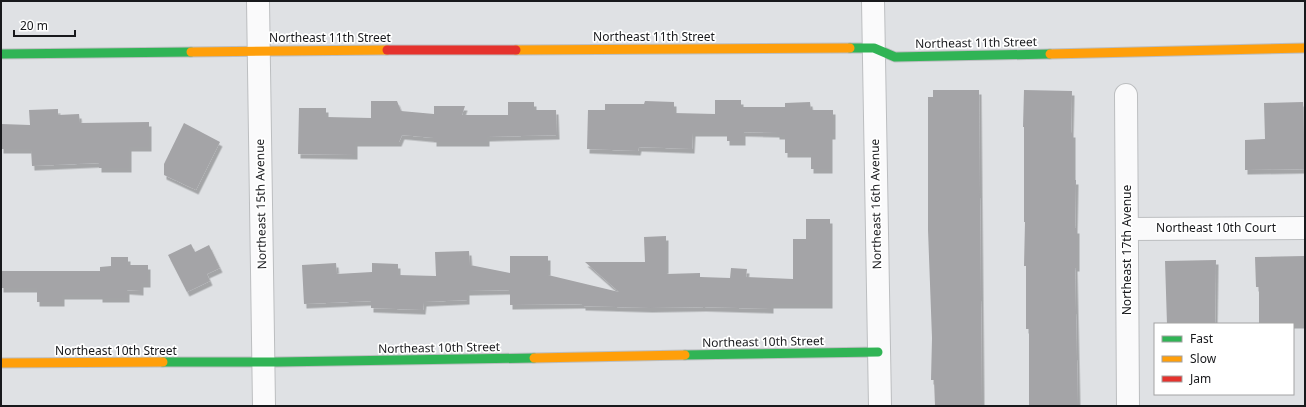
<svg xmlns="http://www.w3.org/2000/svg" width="1306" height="407" font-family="'Noto Sans',sans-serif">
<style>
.building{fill:#a4a4a7;filter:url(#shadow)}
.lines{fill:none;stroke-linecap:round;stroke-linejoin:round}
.street-casing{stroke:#bcbec0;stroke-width:24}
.fast-casing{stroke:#bcbec0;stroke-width:11}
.slow-casing{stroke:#bcbec0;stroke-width:11}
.jam-casing{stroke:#bcbec0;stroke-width:11}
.street{stroke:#fafafb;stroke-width:22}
.fast{stroke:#30b455;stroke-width:9}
.slow{stroke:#ff9f0a;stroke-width:9}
.jam{stroke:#e5322d;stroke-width:9}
.labels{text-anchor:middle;stroke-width:3.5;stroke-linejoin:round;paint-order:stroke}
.street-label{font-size:12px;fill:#18191c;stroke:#fff}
</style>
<defs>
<filter id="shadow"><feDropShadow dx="2.5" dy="4.5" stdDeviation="0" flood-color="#0004"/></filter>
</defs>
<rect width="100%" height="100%" fill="#dfe1e4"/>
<!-- building -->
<g class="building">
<polygon points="933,90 979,90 982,406 935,406 934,380 931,380 932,338 928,230 928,97 933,97"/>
<polygon points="1024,90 1072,91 1071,133 1073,133 1073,180 1076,180 1075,229 1077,229 1077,267 1075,267 1078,406 1029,406 1029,329 1026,329 1026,266 1024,266 1025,222 1024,222 1024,127 1023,127"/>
<polygon points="715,100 741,100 741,107 785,107 785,103 810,102 811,110 833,110 833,135 830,135 830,169 811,169 811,153 785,153 785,135 777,135 777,133 743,132 743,141 727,141 727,132 693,132 692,149 639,147 638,151 587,149 588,110 605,110 605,104 644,104 645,101 674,102 674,113 715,114"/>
<polygon points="371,101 397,101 401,111 434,114 434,106 465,106 462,115 508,115 508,102 534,102 534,110 556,110 557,135 487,137 487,142 434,142 434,138 402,135 399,142 355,142 355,155 298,154 299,108 326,108 326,117 371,118"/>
<polygon points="1303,102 1305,169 1245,170 1245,140 1265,139 1264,103"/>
<polygon points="58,109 58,115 79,114 80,123 149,122 149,147 129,147 129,168 99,168 99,163 32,166 31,149 1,149 1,124 30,125 29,110"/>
<polygon points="184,123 220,142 196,190 164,175 164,164"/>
<polygon points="806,219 830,219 830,304 771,304 771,309 704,307 650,308 583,306 583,304 510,305 510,290 467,291 467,300 424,302 423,310 371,308 371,301 304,304 302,265 336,263 337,274 372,272 372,263 398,264 398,275 436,276 435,252 469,251 470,265 510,273 510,256 548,256 548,275 619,292 585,262 645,262 644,237 666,236 666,274 700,273 700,277 730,278 731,268 747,269 746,277 793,279 793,239 806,239"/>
<polygon points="191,244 195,252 209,245 220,268 207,274 210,281 187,292 168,255"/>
<polygon points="1305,256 1305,324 1259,324 1259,287 1256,287 1255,257"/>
<polygon points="111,257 128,257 128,265 148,265 148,283 141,283 141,291 127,290 127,298 100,298 100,295 62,295 62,302 37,302 37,288 1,288 1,271 100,271 100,267 111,266"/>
<polygon points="1216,260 1215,324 1167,324 1165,261"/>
</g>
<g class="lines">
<defs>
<g id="street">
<polyline points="258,1 264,406"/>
<polyline points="873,1 880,406"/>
<polyline points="1126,95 1128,406"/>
<polyline points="1127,229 1305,228"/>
</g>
<g id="fast">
<polyline points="850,48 874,48 895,57 1050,54"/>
<polyline points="1,54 191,52"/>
<polyline points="685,355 878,352"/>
<polyline points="163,362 277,362 534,358"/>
</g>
<g id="slow">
<polyline points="516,50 850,48"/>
<polyline points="191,52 387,50"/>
<polyline points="1050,54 1305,48"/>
<polyline points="534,358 685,355"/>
<polyline points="1,363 163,362"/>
</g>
<polyline id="jam" points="387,50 516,50"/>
</defs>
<!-- street casing -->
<use href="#street" class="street-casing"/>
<!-- fast casing -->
<use href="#fast" class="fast-casing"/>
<!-- slow casing -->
<use href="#slow" class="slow-casing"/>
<!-- jam casing -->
<use href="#jam" class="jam-casing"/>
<!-- street -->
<use href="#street" class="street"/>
<!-- fast -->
<use href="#fast" class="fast"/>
<!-- slow -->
<use href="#slow" class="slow"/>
<!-- jam -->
<use href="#jam" class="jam"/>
</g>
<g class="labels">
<!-- street labels -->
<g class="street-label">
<text x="654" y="41">Northeast 11th Street</text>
<text x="330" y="42">Northeast 11th Street</text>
<text transform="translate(976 43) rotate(-1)" y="4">Northeast 11th Street</text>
<text transform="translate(261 204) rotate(-91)" y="4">Northeast 15th Avenue</text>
<text transform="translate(876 204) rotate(-91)" y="4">Northeast 16th Avenue</text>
<text x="1216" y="232">Northeast 10th Court</text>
<text transform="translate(1127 250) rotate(-90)" y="4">Northeast 17th Avenue</text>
<text transform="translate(763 342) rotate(-1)" y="4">Northeast 10th Street</text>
<text transform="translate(439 348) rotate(-1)" y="4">Northeast 10th Street</text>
<text x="116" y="355">Northeast 10th Street</text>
</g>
</g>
<!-- border -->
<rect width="1306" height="407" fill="none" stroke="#18191c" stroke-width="4"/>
<!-- legend -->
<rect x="1154" y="323" width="140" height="72" fill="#ffffff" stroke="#a3a3a4"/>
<rect x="1162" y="336" width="20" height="6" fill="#30b455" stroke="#a3a3a4"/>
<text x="1190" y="343" font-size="12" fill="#18191c">Fast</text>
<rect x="1162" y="356" width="20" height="6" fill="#ff9f0a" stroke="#a3a3a4"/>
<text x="1190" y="363" font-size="12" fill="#18191c">Slow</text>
<rect x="1162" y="376" width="20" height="6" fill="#e5322d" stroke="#a3a3a4"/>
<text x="1190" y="383" font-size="12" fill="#18191c">Jam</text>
<!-- scale -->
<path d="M14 30v6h61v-6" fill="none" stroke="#18191c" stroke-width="2"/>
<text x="20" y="30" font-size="12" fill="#18191c" stroke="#ffffff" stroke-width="3" paint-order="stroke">20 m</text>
</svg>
